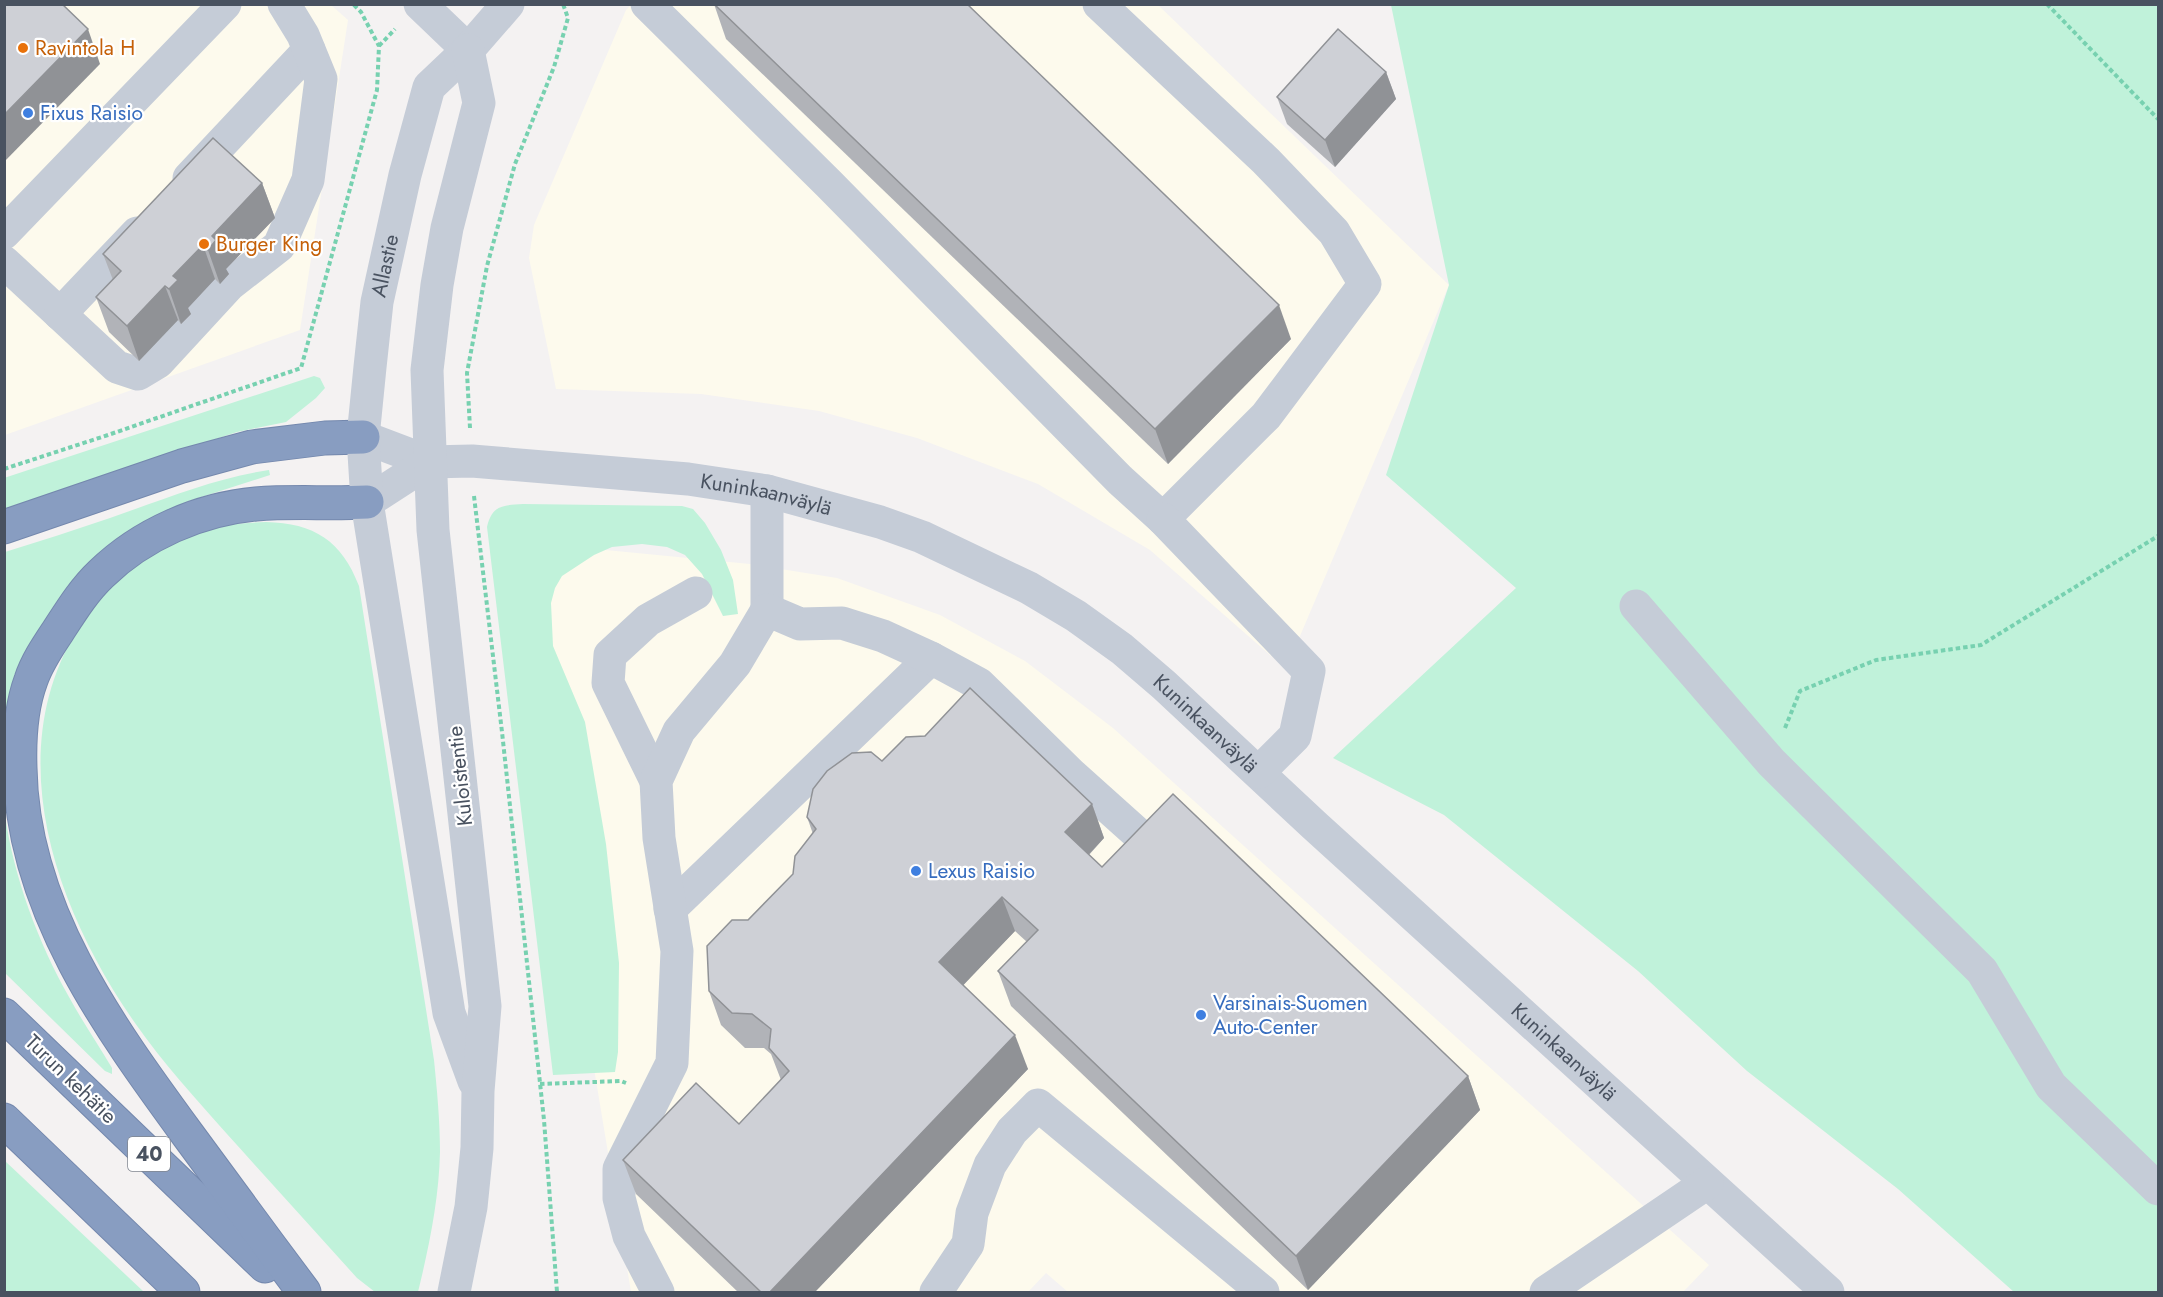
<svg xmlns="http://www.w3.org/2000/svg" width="2163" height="1297" font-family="Jost,sans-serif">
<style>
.commercial{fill:#fdfaed}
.green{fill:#c0f2da}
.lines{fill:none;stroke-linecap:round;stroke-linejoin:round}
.highway-casing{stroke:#7488ad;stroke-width:35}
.path{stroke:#77d1b0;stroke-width:4;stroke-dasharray:4.5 3;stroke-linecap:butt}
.minor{stroke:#c5ccd7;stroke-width:33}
.highway{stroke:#889dc1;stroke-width:33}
.wall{fill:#b1b3b8}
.shaded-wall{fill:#909296}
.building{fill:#ced0d6;stroke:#909296;stroke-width:1.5}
.food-dot{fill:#e8710a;stroke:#fff;stroke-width:2}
.shop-dot{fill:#3f7fe0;stroke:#fff;stroke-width:2}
.labels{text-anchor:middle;stroke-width:4.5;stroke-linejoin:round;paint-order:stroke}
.shield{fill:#fff;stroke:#808690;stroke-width:1.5}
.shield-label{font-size:20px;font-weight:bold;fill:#495260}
.food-label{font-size:21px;fill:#c56008;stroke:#fff;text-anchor:start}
.shop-label{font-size:21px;fill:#366cbe;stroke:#fff;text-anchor:start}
.street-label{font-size:21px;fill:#495260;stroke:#fff}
</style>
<rect width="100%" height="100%" fill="#f4f2f2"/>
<!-- commercial -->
<g class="commercial">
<polygon points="1157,4 1449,285 1286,669 1150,550 1038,484 917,438 819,411 701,394 556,389 529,258 534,225 626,10 631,5"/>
<polygon points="5,5 331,5 348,20 300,330 5,435"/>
<polygon points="554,545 750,564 837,578 940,615 1025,661 1113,728 1709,1265 1683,1292 1068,1292 1046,1273 1028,1292 631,1292 523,639"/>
</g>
<!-- green -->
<g class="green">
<polygon points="1391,5 2158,5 2158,1292 2014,1292 1898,1189 1747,1071 1638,971 1444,815 1333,758 1516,588 1386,475 1449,285"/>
<polygon points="314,376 320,378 325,388 316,398 286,422 237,432 5,509 4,478"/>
<path d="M269 470 270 475 189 501 154 517 19 675 5 722V552C40 541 75 530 110 518 162 500 214 478 269 470Z"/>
<path d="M523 504 682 506 693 509 705 523 721 550 733 580 738 614 723 616 702 574 685 555 667 547 642 544 612 547 594 555 562 576 555 588 551 603 553 646 585 722 606 844 619 963 618 1052 615 1072 553 1075 487 527C492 505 503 505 523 504Z"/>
<path d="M266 522C314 523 342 541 359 586L434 1060C437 1090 440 1121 440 1152 439 1199 429 1247 418 1292H375L357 1278C314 1230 270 1182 227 1134 195 1098 163 1063 135 1023 57 911 0 757 77 630 84 619 90 606 99 596 122 571 141 560 171 545 180 541 189 535 198 532 220 524 243 523 266 522Z"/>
<path d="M5 815C14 878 38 942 69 997 82 1021 98 1044 112 1068V1074L105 1071 5 973Z"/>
<polygon points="4,1161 5,1161 144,1292 5,1292"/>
</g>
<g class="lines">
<defs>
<g id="highway">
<polyline points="4,527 182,466 252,447 325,438 363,437"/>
<polyline points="4,1015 265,1266"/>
<polyline points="4,1120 183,1292"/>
<path d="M304 1292C265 1240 227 1188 188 1135 109 1027 22 908 20 768 19 739 21 707 31 680 37 662 48 646 58 631 71 611 84 590 101 574 142 534 200 509 256 504 293 501 330 504 367 502"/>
</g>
</defs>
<!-- highway casing -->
<use href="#highway" class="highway-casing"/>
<!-- path -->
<g class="path">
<polyline points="2047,4 2158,119"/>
<polyline points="379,46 395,29"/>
<polyline points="470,428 467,373 487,266 515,164 554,67 568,18 563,4"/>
<polyline points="4,469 108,435 301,368 377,90 379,46 361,12 353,4"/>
<polyline points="474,496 502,732 544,1120 557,1292"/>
<polyline points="1785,728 1800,691 1876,660 1981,645 2158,536"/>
<polyline points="540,1084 621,1081 626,1083"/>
</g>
<!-- minor -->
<g class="minor">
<polyline points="420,4 468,50"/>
<polyline points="647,4 829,184 1120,480 1163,519 1266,416 1365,284 1334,232 1266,161 1099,4"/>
<polyline points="189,178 309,50"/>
<polyline points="4,233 225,4"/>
<polyline points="4,262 117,367 138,374 158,362 229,285 279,246 308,180 321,79 303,35 284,4"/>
<polyline points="60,314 137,233"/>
<path id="s1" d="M363 437 429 462 472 461 688 479 767 491 880 522 922 537 1029 588 1076 616 1122 649 1164 685 1314 825 1828 1292"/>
<polyline points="367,502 429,462"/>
<polyline points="1163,519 1309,671 1295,736 1259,772"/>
<polyline points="1636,606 1771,762 1982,971 2051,1086 2158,1189"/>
<polyline points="767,610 767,491"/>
<polyline points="656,781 608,683 610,655 648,620 696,593"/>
<polyline points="670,909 931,658"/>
<path id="s2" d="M474 1081 449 1013 367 502 363 437 370 367 377 302 405 175 429 87 468 50 508 4"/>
<polyline points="454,1292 471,1207 477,1148 478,1091 485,1006 433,530 427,370 437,285 447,228 479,103 468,50"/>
<polyline points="658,1292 629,1236 619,1198 619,1169 672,1063 677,951 659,838 656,781 679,731 735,664 767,610 800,624 842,623 883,636 931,658 979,684 1071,774 1138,834"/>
<polyline points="936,1292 968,1244 972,1213 990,1165 1012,1131 1038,1105 1263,1292"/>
<polyline points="1546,1292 1707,1183"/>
</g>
<!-- highway -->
<use href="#highway" class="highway"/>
</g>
<!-- wall -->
<g class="wall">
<polygon points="714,4 1291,339 1168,464 726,39"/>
<polygon points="1386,72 1396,99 1335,167 1287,124 1277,97"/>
<polygon points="262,183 275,218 226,269 229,274 220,284 215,279 188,308 191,314 181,324 178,320 139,361 109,332 96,297 113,280 103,254"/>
<polygon points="882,761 1092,804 1104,838 1089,855 1102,867 1468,1076 1480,1110 1308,1290 1011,1006 998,971 1027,942 1015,931 963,985 1028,1069 814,1293 739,1293 636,1194 623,1160 739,1124 781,1080 771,1054 764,1048 745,1048 721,1025 709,991 748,920 793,874 813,834 807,817"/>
</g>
<!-- shaded-wall -->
<g class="shaded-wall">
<polygon points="88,29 100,64 4,162 4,115"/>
<polygon points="1386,72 1396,99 1335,167 1325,140"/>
<polygon points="262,183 275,218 226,269 229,274 220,284 208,250 212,236"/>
<polygon points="203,245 215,279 188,308 191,314 181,324 169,289 173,276"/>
<polygon points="165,286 178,320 139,361 127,326"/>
<polygon points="1279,305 1291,339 1168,464 1155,429"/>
<polygon points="1092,804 1104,838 1078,866 1065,832"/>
<polygon points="1002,897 1015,931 952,997 939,962"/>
<polygon points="1015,1035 1028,1069 814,1293 769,1293"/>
<polygon points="1468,1076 1480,1110 1308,1290 1296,1256"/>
</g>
<!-- building -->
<g class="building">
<polygon points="4,4 62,4 88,29 4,115"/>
<polygon points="714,4 967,4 1279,305 1155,429"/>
<polygon points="1338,29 1386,72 1325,140 1277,97"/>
<polygon points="213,138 262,183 212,236 216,240 208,250 203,245 173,276 178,280 169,289 165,286 127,326 96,297 121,271 103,254"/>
<polygon points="970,688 1092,804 1065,832 1102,867 1173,794 1468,1076 1296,1256 998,971 1038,930 1002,897 939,962 1015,1035 769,1293 762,1293 623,1160 696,1083 739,1124 789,1071 769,1048 771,1029 752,1014 732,1013 709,991 707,946 732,920 748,920 793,874 795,856 816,829 807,817 813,789 827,771 852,753 871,752 882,761 906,737 925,736"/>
</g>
<!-- markers -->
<g class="food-dot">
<circle cx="23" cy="48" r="6"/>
<circle cx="204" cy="244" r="6"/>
</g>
<g class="shop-dot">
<circle cx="28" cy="113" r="6"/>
<circle cx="916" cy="871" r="6"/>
<circle cx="1201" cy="1015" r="6"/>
</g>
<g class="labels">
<!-- shield labels -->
<rect class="shield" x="128" y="1137" width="42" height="34" rx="4.5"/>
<g class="shield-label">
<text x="149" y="1161">40</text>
</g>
<!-- food labels -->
<g class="food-label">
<text x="35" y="55">Ravintola H</text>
<text x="216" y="251">Burger King</text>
</g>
<!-- shop labels -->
<g class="shop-label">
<text x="40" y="120">Fixus Raisio</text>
<text x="928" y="878">Lexus Raisio</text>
<text x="1213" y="1010">Varsinais-Suomen<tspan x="1213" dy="24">Auto-Center</tspan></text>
</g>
<!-- street labels -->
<g class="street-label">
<text dy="7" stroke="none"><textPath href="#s2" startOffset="828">Allastie</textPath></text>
<text dy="7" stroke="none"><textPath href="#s1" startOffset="410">Kuninkaanväylä</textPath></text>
<text dy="7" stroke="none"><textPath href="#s1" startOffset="914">Kuninkaanväylä</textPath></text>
<text transform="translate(460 776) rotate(-96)" y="7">Kuloistentie</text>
<text dy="7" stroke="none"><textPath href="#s1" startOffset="1400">Kuninkaanväylä</textPath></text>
<text transform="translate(71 1079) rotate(44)" y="7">Turun kehätie</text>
</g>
</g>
<!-- border -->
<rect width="2163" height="1297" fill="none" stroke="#495260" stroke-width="12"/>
</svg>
